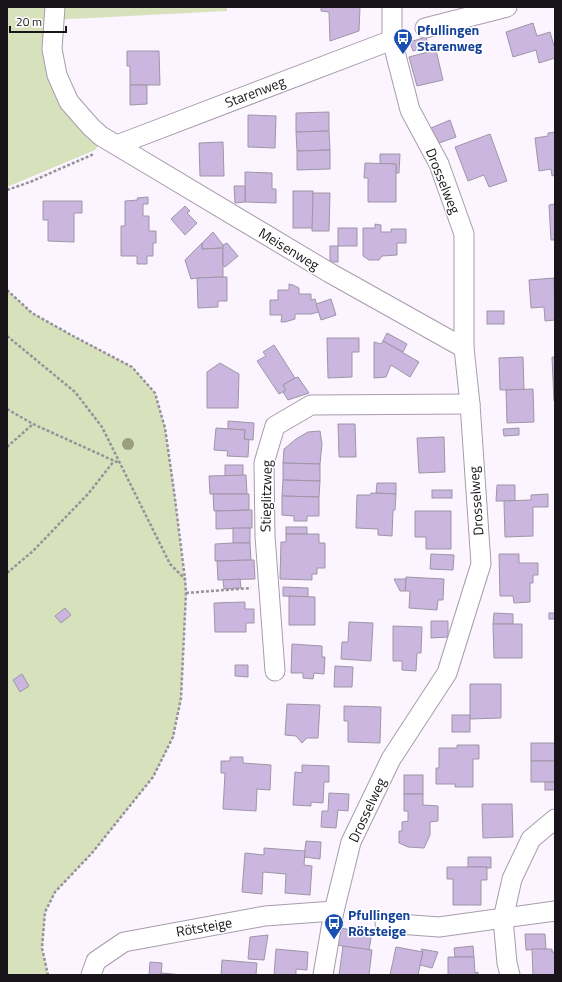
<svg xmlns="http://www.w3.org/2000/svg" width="562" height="982" font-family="'Titillium Web',sans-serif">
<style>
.green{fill:#d7e2bd}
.building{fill:#cab6de;stroke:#9e96a6}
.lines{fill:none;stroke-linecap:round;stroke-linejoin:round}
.minor-casing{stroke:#a79cac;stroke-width:21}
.path{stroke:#979299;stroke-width:2.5;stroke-dasharray:3 2;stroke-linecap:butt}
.minor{stroke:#fff;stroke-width:19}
.tree{fill:#9a9e7f}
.labels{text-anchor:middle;stroke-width:3;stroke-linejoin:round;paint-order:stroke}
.transit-label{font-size:14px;font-weight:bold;fill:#164399;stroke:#fff;text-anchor:start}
.street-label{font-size:14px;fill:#181419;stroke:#fff}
</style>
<rect width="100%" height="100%" fill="#fcf5ff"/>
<!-- green -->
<g class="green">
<polygon points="7,7 227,7 227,11 51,20 50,63 99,145 95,150 7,187"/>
<polygon points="7,290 32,313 73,336 132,367 155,393 165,428 174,491 186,593 181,698 173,737 153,777 92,853 55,892 45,912 42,948 48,975 7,975"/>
</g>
<!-- building -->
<g class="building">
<polygon points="321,7 360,7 359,31 330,41 329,12 321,11"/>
<polygon points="533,23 537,36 550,32 555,49 555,58 539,63 536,50 513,57 506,32"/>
<polygon points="426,37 429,46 413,51 410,42"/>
<polygon points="436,50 443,80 417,86 409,57"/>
<polygon points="127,51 159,51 160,85 130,85 130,66 127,66"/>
<polygon points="130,85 147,85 147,104 130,105"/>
<polygon points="329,112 329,131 296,132 296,113"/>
<polygon points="248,115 276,116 275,148 248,147"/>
<polygon points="450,120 456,137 439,143 431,128"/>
<polygon points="329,131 330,150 297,151 296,132"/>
<polygon points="555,132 555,175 552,176 551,169 539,171 535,138 548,136 548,133"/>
<polygon points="490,134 507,181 489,187 484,175 468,181 455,147"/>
<polygon points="223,142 224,176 200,176 199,143"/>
<polygon points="330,150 330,169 297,170 297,151"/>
<polygon points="380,154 400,154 399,173 396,173 396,164 380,164"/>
<polygon points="365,163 396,164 396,202 368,202 368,178 364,178"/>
<polygon points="245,172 272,173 272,189 276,189 276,203 245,202"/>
<polygon points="234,186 245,186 245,202 235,203"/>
<rect x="293" y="191" width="20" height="37"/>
<polygon points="313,193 330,193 329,231 312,231"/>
<polygon points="148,197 148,204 143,204 143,216 149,216 149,231 156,231 156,243 153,243 153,256 147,256 147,264 137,264 137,256 121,256 121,226 125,226 125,201 138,200 137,198"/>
<polygon points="43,201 82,201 82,213 74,213 74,242 48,241 48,220 43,220"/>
<polygon points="555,204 555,240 551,240 549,205"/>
<polygon points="185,206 190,211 187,213 197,223 185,235 171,219"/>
<polygon points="375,224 381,225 381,232 391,232 391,229 406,229 406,243 397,243 397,255 382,256 379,260 369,260 363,256 363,228 375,228"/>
<rect x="338" y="228" width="19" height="18"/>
<polygon points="213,232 223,245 223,248 202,249 202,243"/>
<polygon points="202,243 202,249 223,248 223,277 197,278 191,279 185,260"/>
<polygon points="227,243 238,256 225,267 223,265 223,245"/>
<rect x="330" y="246" width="8" height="16"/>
<polygon points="223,277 227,277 227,301 218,301 218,307 198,308 197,278"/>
<polygon points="554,278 555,320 545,321 544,307 531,308 529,280"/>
<polygon points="289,284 293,285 299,288 299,294 311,294 311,300 315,299 319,312 311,314 295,314 295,319 285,322 281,322 282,315 270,315 270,300 278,300 278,290 289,290"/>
<polygon points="331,299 336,315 321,320 316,304"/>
<rect x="487" y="311" width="17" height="13"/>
<polygon points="387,333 407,344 403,352 383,341"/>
<polygon points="327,338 359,338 359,352 352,352 352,377 328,378"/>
<polygon points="383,341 419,362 410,377 391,365 386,377 374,378 374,342 381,344"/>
<polygon points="274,345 295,378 283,385 286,390 279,394 257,361 266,356 263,352"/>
<polygon points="523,357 524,390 500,390 499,358"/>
<polygon points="552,357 555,357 555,379 553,379"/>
<polygon points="220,363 239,374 238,408 207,408 207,372"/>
<polygon points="298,377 309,393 288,400 283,392 286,390 283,385 295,378"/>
<polygon points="553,379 555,379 555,401 554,401"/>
<polygon points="533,389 534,422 507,423 506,390"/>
<polygon points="228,421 254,423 253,440 244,439 245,430 228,429"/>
<polygon points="338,424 355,424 356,457 339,457"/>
<polygon points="216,428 245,430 244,439 249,440 248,457 227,456 228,451 214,450"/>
<polygon points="519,428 519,435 504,436 503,429"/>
<polygon points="320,431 322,444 320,464 283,463 284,449 296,439 308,432"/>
<polygon points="444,437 445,472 419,473 417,438"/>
<polygon points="283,463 320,464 320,481 283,480"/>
<rect x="225" y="465" width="18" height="11"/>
<polygon points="246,475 247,494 210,494 209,476"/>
<polygon points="283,480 320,481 319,497 282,496"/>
<polygon points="377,483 396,483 396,494 376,493"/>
<polygon points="497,485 515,485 515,501 496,501"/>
<rect x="432" y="490" width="20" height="8"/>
<polygon points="371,493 396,494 395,510 393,510 392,536 378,535 378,529 356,528 357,495 370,495"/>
<polygon points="213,494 249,494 249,510 214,511"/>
<polygon points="548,494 548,507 533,507 533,536 505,537 504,501 531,500 531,495"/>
<polygon points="282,496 319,497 319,516 307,516 307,521 294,521 294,516 282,515"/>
<polygon points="252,510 252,528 216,529 216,511"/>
<polygon points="415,511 451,511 451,549 426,549 426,537 415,537"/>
<rect x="286" y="527" width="21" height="7"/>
<rect x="233" y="528" width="17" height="15"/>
<polygon points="286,534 319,534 319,543 325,543 325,568 317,568 317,574 312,574 312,580 280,579 281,542 286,542"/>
<polygon points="233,543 250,543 251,560 215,561 215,544"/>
<polygon points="431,554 454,555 453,570 430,569"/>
<polygon points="499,554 519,554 519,563 538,563 538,575 533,575 533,583 530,583 530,602 514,603 513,596 500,596"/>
<polygon points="251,560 254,560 255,579 218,580 217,561"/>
<polygon points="406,577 444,579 443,600 438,600 437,610 409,608 410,591 405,591"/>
<polygon points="240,579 241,588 224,589 223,580"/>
<polygon points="394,579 406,579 405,591 400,591"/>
<polygon points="283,587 308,588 308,597 283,596"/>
<polygon points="289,596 315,597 315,625 289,625"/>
<polygon points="245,602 245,609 254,609 254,623 246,623 246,632 215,632 214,603"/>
<polygon points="65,608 71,615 61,623 55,616"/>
<polygon points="494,613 513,614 513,624 493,624"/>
<rect x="549" y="613" width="6" height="6"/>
<polygon points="431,621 448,621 448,637 431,638"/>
<polygon points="349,622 373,623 371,661 341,659 342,642 348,642"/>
<polygon points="493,624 522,624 522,658 494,658"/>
<polygon points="393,626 422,627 421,653 417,653 416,671 402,670 402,661 393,661"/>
<polygon points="292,644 322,646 322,657 325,657 324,674 314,673 313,679 303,678 303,673 291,673"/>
<polygon points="235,665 248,665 248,677 235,676"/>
<polygon points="335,666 353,667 352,687 334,687"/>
<polygon points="22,674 29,686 20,692 13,680"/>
<polygon points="470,684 501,684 501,718 470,719"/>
<polygon points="287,704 320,705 318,738 307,738 302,743 296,736 285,735"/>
<polygon points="344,706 381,707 380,743 348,742 348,721 344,721"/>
<rect x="452" y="715" width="18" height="17"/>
<rect x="531" y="743" width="24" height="18"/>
<polygon points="457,745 479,745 479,759 473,759 473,787 455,787 455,784 436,784 436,768 439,768 439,748 457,748"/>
<polygon points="230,757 243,757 243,763 271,765 270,790 257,789 256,811 223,809 225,773 221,773 221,761 230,761"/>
<rect x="531" y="761" width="24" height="21"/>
<polygon points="302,765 329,766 329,782 324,782 323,803 311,802 311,806 293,805 295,772 302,773"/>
<rect x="404" y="775" width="19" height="19"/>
<rect x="545" y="782" width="10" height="8"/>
<polygon points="329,793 349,794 348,811 338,810 336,828 321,827 322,811 328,811"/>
<polygon points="404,794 423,794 423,805 438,806 438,821 430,822 430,835 424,848 408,847 399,843 399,831 402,831 402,822 408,821 408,811 404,811"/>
<polygon points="482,804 512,804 513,837 483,838"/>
<polygon points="306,841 321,842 320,859 304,857"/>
<polygon points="264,848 305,851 304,865 312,866 310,895 285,893 286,874 263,872 262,894 242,892 245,853 264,855"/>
<polygon points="468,857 491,857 491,868 487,868 487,867 468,867"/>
<polygon points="447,867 487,867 487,880 481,880 481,905 453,905 453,879 447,879"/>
<polygon points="338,928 372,932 369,950 336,945"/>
<polygon points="525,934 545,934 546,949 526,950"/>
<polygon points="268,935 264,960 248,959 250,937"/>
<polygon points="343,946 372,950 369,975 339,975"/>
<polygon points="473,946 474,957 455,957 454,948"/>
<polygon points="396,947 423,952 418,975 390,975"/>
<polygon points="276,949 308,952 307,970 296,969 296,975 274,975"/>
<polygon points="421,949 438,952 432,968 420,965 423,952"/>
<polygon points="532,949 552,949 552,952 555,952 555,975 533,975"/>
<polygon points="448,957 474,957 475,973 478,972 478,975 448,975"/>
<polygon points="222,960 257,963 256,975 221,975"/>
<polygon points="150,962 162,963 161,975 149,975"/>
<polygon points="161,973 184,975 161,975"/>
</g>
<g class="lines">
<defs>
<g id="minor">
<polyline points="55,7 52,49 57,75 69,102 91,127 101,136 330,273 464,348"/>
<polyline points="425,28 507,7"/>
<polyline points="117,145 392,40"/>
<polyline points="275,671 265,536 264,463 275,426 311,405 470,404"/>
<polyline points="385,923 439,927 555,911"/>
<polyline points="91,975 96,961 124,942 265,916 334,911"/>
<polyline points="323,975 334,911 351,842 391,759 447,673 481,564 470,404 464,348 464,234 439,164 410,110 392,40 392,7"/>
<polyline points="510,975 507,963 503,919 512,879 531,839 555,819"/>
</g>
</defs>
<!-- minor casing -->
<use href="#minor" class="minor-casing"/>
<!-- path -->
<g class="path">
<polyline points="7,190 30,182 94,154"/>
<polyline points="7,290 32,313 73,336 132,367 155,393 165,428 174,491 185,579"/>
<polyline points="7,336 75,392 102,427 170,564 185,579 186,593 181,698 173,737 153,777 92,853 55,892 45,912 42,948 48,975"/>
<polyline points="7,409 33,424 119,463"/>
<polyline points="7,447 33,424"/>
<polyline points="7,573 33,551 88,494 114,461"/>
<polyline points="186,593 251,588"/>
<polyline points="353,915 367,919"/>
</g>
<!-- minor -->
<use href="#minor" class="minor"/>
</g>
<!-- trees -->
<circle class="tree" cx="128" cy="444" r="6"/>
<!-- icons -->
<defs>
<symbol id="bus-pin" viewBox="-11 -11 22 30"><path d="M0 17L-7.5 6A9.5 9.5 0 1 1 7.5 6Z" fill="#1a4fb4" stroke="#fff"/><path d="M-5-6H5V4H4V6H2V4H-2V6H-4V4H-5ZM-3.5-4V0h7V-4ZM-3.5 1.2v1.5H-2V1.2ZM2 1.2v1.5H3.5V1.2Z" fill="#fff"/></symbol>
</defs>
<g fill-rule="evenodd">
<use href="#bus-pin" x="392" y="27" width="22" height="30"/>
<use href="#bus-pin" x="323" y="912" width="22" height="30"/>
</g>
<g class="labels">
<!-- transit labels -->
<g class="transit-label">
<text x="417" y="35">Pfullingen<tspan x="417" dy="16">Starenweg</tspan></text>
<text x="348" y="920">Pfullingen<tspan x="348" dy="16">Rötsteige</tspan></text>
</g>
<!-- street labels -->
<g class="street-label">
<text transform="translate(255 92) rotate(-21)" y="5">Starenweg</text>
<text transform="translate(443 181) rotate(68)" y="5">Drosselweg</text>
<text transform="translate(289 249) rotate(31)" y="5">Meisenweg</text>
<text transform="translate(266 496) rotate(-89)" y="5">Stieglitzweg</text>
<text transform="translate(476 501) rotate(-94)" y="5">Drosselweg</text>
<text transform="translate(367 810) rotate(-65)" y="5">Drosselweg</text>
<text transform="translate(204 927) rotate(-10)" y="5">Rötsteige</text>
</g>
</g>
<!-- border -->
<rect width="562" height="982" fill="none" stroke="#181419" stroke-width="16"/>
<!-- scale -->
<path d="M10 26v6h56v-6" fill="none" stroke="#181419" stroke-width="2"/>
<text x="16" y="26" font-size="12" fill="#181419" stroke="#ffffff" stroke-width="3" paint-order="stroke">20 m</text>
</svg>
